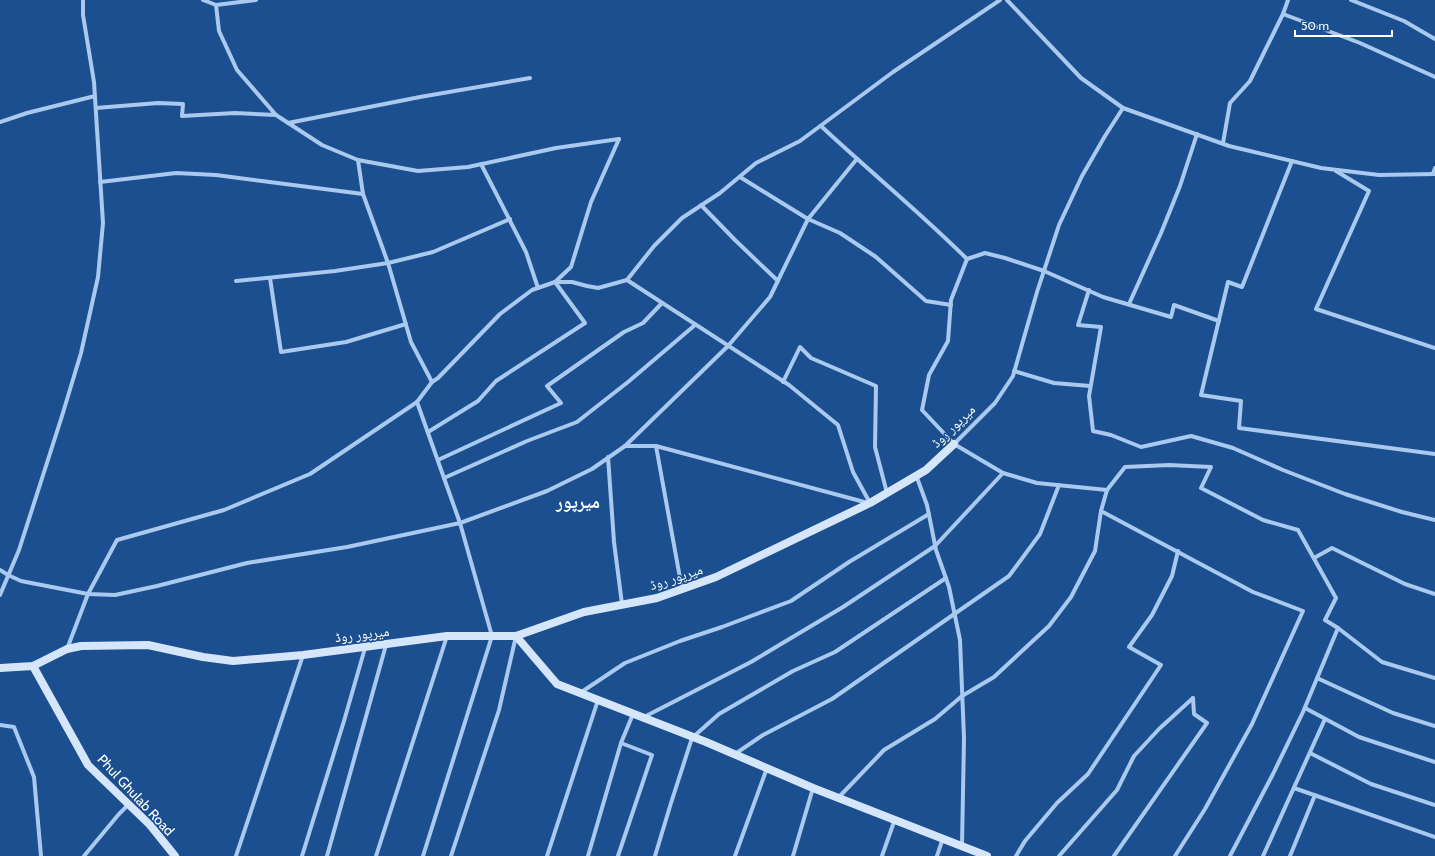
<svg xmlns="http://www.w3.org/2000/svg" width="1435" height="856" font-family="Cabin,'Noto Naskh Arabic',sans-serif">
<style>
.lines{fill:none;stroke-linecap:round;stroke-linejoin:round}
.street{stroke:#a9c9ee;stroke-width:4}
.secondary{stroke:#d6e6fa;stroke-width:8}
.labels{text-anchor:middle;stroke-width:3;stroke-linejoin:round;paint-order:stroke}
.street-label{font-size:14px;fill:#fff;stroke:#1b4f8f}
.district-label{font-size:18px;font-weight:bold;fill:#fff;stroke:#1b4f8f}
</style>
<rect width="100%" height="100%" fill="#1b4f8f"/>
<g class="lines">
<!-- street -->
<g class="street">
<polyline points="203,0 216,5 256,0"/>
<polyline points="1007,0 1081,78 1123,108 1229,146 1321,168 1379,175 1435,174"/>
<polyline points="1351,0 1404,21 1435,39"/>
<polyline points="216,5 219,31 237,70 276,115 322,145 358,160 418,171 468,167 556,148 619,139"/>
<polyline points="1283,14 1360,43 1435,77"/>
<polyline points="96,108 158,103 183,104 182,116 235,113 276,115"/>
<polyline points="0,122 27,113 95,96"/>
<polyline points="288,123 420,97 530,78"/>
<path d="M821 126C869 171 920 212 967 259L985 253 1005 258 1044 271 1103 297 1171 317 1174 305 1219 321"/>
<polyline points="1223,143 1230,103 1250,81 1283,14 1288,0"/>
<polyline points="358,160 363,194 388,263 411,342 432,382"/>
<polyline points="1292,161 1242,287 1228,282 1201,395 1241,401 1239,428 1435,454"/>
<polyline points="481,164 526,252 538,288"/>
<polyline points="1336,171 1369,191 1316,309 1435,348"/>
<polyline points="1433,174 1435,168"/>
<polyline points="740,177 808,219 840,233 876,257 926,301 951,305"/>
<polyline points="100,182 176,173 216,175 363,194"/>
<polyline points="701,205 735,240 778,281"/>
<polyline points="967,259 951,300 948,341 929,375 922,410 954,444 1003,473 1037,483 1107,490 1125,467 1169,465 1211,467 1201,488 1263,520 1298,530 1336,598 1325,620 1338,628 1303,712 1273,774 1230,856"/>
<polyline points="270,278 281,352 346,342 406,324"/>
<polyline points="627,280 789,385 838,425 853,472 870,503"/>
<polyline points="236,281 335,271 388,263 433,252 510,219"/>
<polyline points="1089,290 1078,325 1101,327 1089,396 1093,431 1111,435 1141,447 1191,436 1233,448 1283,470 1345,494 1402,512 1435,520"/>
<polyline points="1129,304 1161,233 1180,186 1197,134"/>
<polyline points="1014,371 1054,383 1090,386"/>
<polyline points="783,382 800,347 811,358 876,386 875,447 887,493"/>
<polyline points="417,402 460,523 492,636 423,856"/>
<polyline points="428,432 478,401 496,381 585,323 555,282 571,267 591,202 619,139"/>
<polyline points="954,444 995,403 1013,376 1037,292 1059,225 1082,176 1105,136 1123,108"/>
<polyline points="625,446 728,346 770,297 808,219 856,160"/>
<polyline points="656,446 682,589"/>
<polyline points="608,457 614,542 622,604"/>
<polyline points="438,460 561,403 547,386 624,332 643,323 662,303"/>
<polyline points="916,475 927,505 936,550 949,587 960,640 964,738 962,846"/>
<polyline points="444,478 527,441 577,422 628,382 695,325"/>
<polyline points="1107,490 1101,511 1253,592 1303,611 1252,724 1205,809 1175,856"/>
<polyline points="1314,558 1332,548 1405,584 1435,594"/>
<polyline points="0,570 8,575 21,581 88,594 115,595 157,586 247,563 347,547 460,523 547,491 592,469 625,446 656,446 868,503"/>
<polyline points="0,595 19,550 62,416 81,353 98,277 103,223 94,82 83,15 83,0"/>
<polyline points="1338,628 1382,662 1435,678"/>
<polyline points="67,649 88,594 117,540 224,510 310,474 417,402 432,382 438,378 500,314 532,290 555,282 572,282 587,286 598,288 627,280 654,246 682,218 720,193 756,163 800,141 893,72 1000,0"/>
<polyline points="1317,678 1393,713 1435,726"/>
<polyline points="580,693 625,663 680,641 722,627 791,601 849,562 929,514"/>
<polyline points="1305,708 1359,737 1435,762"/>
<polyline points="644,717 751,662 843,607 935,546 1003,473"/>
<polyline points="0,725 14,727 34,777 41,856"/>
<polyline points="1310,753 1371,784 1435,805"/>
<polyline points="735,754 763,735 832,699 1009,576 1040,534 1059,485"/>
<polyline points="1294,788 1435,837"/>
<polyline points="839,797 884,750 935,719 962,696 994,677 1049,626 1071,597 1095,551 1101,511"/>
<polyline points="84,856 119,814 129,804"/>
<polyline points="236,856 303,655"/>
<polyline points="302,856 344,721 365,648"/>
<polyline points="327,856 386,645"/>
<polyline points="376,856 447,636"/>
<polyline points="451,856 499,710 516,636"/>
<polyline points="547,856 598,700"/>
<polyline points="588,856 621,743"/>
<polyline points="618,856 652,755 621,743 633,714"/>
<polyline points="655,856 671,803 692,738 719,714 793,671 835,652 946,578"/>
<polyline points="735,856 767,768"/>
<polyline points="793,856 813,788"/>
<polyline points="882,856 895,819"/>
<polyline points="937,856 943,838"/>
<polyline points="1016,856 1025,841 1057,803 1088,774 1161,665 1129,647 1152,615 1172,576 1178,551"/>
<polyline points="1059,856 1117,790 1134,756 1159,729 1193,698"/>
<polyline points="1114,856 1207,723 1194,714 1193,698"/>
<polyline points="1263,856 1325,719"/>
<polyline points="1290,856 1315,795"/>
</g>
<!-- secondary -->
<g class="secondary">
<polyline points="516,636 557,684 706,742 813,788 987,856"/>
<polyline points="33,666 88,765 150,825 175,856"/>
<polyline points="0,668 33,666 67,649 81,646 148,645 203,657 233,661 303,655 447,636 516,636 584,612 657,598 716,577 870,503 926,470 954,444"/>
</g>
</g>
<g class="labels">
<!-- street labels -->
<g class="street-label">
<text transform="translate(953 426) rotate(-44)" y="5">میرپور روڈ</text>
<text transform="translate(676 577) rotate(-18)" y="5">میرپور روڈ</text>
<text transform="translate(362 634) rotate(-7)" y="5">میرپور روڈ</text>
<text transform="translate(136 795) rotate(47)" y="5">Phul Ghulab Road</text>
</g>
<!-- district labels -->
<g class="district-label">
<text x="578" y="508">میرپور</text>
</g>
</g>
<!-- scale -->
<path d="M1295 30v6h97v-6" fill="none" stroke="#ffffff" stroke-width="2"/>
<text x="1301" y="30" font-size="12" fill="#ffffff" stroke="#1b4f8f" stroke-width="3" paint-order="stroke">50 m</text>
</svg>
